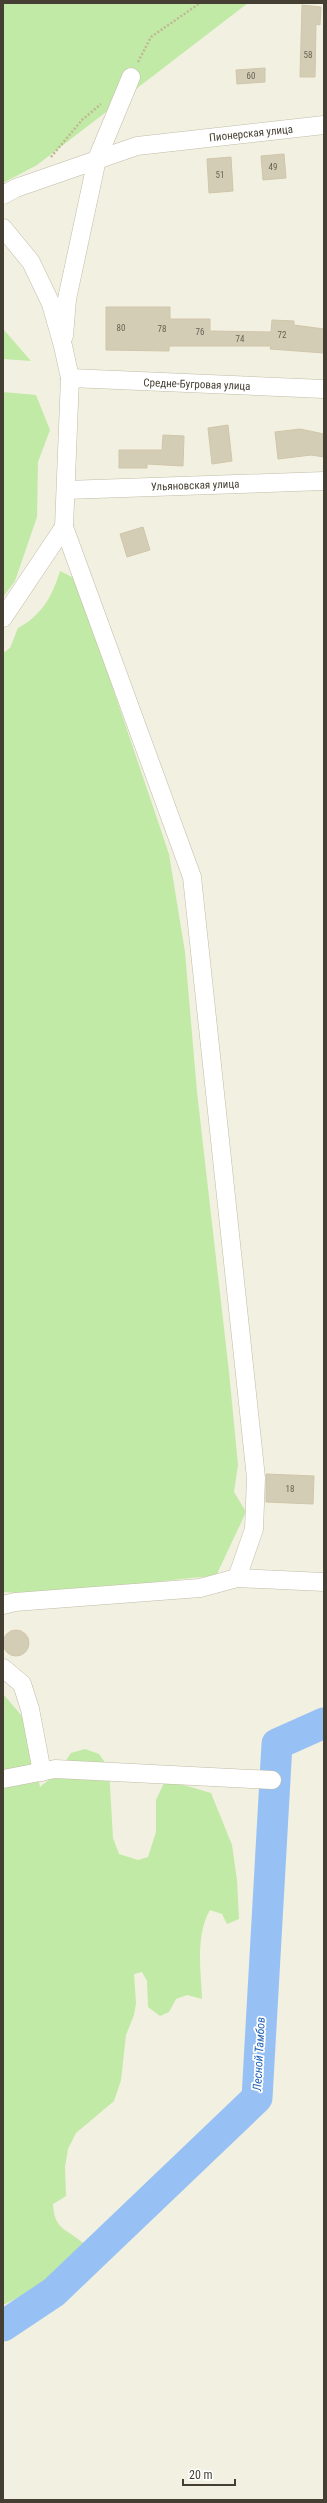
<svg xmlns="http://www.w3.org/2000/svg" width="327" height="2503" font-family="'Roboto Condensed',sans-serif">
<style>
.green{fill:#c1eaa6}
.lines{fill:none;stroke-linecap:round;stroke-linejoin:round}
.river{stroke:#97c1f5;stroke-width:31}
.building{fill:#d4cdb6;stroke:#d0c6a9}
.minor-casing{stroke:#c1bca6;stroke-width:19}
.path{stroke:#c1b893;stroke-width:2.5;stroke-dasharray:2 2;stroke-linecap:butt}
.minor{stroke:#fff;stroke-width:18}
.labels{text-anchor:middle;stroke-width:3.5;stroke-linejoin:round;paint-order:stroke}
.number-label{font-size:9px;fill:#686253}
.street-label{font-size:11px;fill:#443f32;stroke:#fff}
.water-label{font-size:12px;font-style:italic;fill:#2463b6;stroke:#fff}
</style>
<rect width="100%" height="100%" fill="#f2f0e1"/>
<!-- green -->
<g class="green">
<polygon points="3,3 248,3 37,165 3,183"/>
<polygon points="3,328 4,330 31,361 3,359"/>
<polygon points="3,392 36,395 50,430 38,462 37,517 15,581 3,597"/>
<path d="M60 571 76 579 169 854 185 952 197 1092 229 1372 238 1465 234 1492 246 1512 216 1576C145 1580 75 1598 3 1592V653L10 648 18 628C42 615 52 597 60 571Z"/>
<path d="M3 1694 28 1723 40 1787 58 1772 71 1753 85 1749 99 1754 109 1768 113 1838 119 1854 138 1860 148 1857 156 1832V1800L164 1783 180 1784 211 1793 232 1845 237 1880 239 1919 227 1924 222 1914 210 1910C195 1936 201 1971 202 1999L187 1995 176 1999 169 2012 160 2016 148 2007 147 1981 142 1972 134 1974 136 2003 134 2015 126 2035 121 2080 114 2101 76 2133 68 2149 65 2167 66 2196 53 2204C54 2229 66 2229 82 2242 88 2247 93 2253 99 2258L3 2305Z"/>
</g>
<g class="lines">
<!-- river -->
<polyline class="river" points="3,2326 54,2292 257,2098 277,1744 324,1723"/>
</g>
<!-- building -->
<g class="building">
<polygon points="302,5 321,7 320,25 316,24 315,77 300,77"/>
<polygon points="265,68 265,82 237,84 236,70"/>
<polygon points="284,154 286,178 263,180 261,156"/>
<polygon points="231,157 233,191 209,193 207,159"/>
<polygon points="106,307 170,307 170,319 210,319 210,331 271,332 272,320 294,321 294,325 324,329 324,353 270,349 271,346 169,346 169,351 106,350"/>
<polygon points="228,425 232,461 212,464 208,428"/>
<polygon points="300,429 324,434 324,457 311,455 278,459 275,432"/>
<polygon points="163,435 184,436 183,466 147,464 147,468 119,468 119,450 162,450"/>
<polygon points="143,527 150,550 127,557 120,534"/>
<polygon points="266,1474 314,1476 313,1504 266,1502"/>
<circle cx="16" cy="1643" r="13"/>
</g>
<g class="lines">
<defs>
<g id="minor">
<polyline points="3,195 16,188 137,146 324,125"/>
<polyline points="3,228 31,262 51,304 63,346 70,378 64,527 192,877 256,1478 254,1529 237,1578"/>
<polyline points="64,336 67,299 97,159 131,77"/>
<polyline points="70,378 324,389"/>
<polyline points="66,490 324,481"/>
<polyline points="3,618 64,527"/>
<polyline points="3,1605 15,1602 200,1588 237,1578 324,1582"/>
<polyline points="3,1668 22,1684 30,1709 42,1772"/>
<polyline points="3,1779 55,1769 272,1780"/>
</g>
</defs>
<!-- minor casing -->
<use href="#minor" class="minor-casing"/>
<!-- path -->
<g class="path">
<polyline points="138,62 151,37 200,3"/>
<polyline points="51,157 82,120 101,104"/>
</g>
<!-- minor -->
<use href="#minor" class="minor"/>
</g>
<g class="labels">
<!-- number labels -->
<g class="number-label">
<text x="308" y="58">58</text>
<text x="251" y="79">60</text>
<text x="273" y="170">49</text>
<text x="220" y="178">51</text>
<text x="121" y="331">80</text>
<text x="162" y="332">78</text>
<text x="200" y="335">76</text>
<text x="282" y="338">72</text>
<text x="240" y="342">74</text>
<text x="290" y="1492">18</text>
</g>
<!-- street labels -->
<g class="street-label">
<text transform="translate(251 133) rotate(-6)" y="4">Пионерская улица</text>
<text transform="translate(197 384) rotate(2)" y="4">Средне-Бугровая улица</text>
<text transform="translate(195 485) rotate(-2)" y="4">Ульяновская улица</text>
</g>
<!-- water labels -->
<g class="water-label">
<text transform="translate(259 2054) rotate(-87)" y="4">Лесной Тамбов</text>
</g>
</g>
<!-- border -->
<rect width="327" height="2503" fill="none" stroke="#443f32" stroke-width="8"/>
<!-- scale -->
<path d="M183 2479v6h52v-6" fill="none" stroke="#443f32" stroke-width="2"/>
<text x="189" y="2479" font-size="12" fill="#443f32" stroke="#ffffff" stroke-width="3" paint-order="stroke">20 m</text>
</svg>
